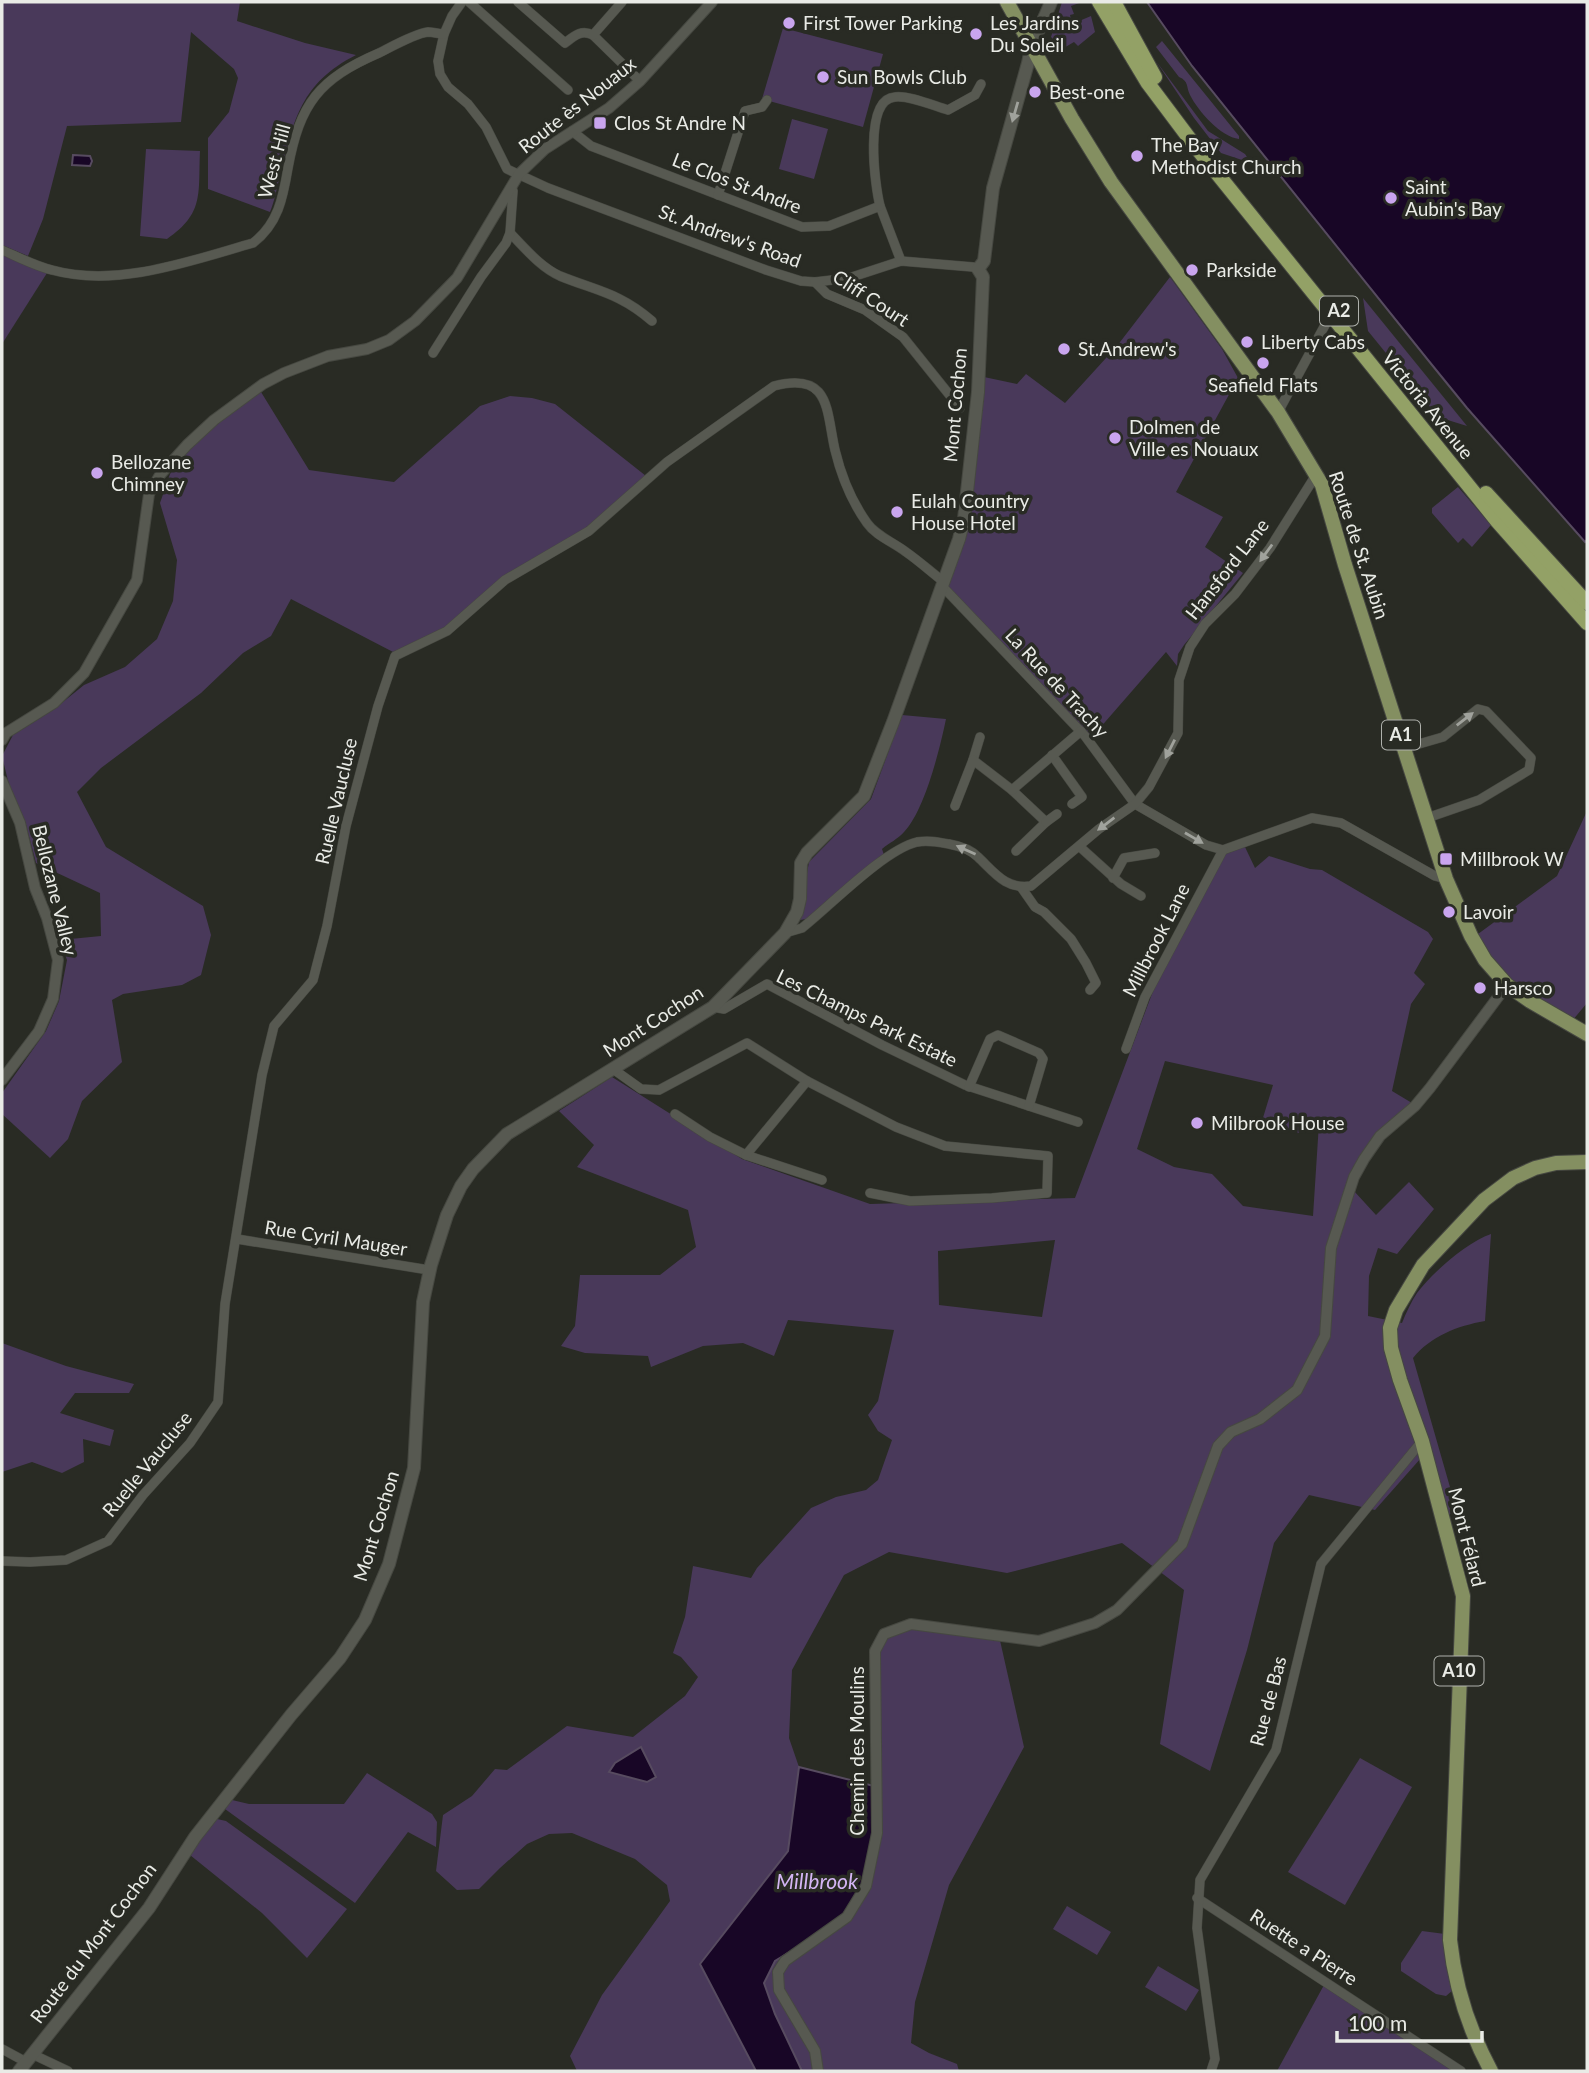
<svg xmlns="http://www.w3.org/2000/svg" width="1589" height="2073" font-family="Lato,sans-serif">
<style>
.green{fill:#49395a;fill-rule:evenodd}
.water{fill:#180626;stroke:#574b60;stroke-width:2}
.lines{fill:none;stroke-linecap:round;stroke-linejoin:round}
.minor-casing{stroke:#464841;stroke-width:10}
.tertiary-casing{stroke:#464841;stroke-width:12}
.secondary-casing{stroke:#464841;stroke-width:14}
.primary-casing{stroke:#464841;stroke-width:16}
.trunk-casing{stroke:#464841;stroke-width:16}
.minor{stroke:#575951;stroke-width:9}
.tertiary{stroke:#575951;stroke-width:10}
.secondary{stroke:#575951;stroke-width:12}
.primary{stroke:#848f61;stroke-width:14}
.trunk{stroke:#93a166;stroke-width:14}
.oneway{fill:#a0a29c}
.poi-dot{fill:#c9a5ee;stroke:#292b24;stroke-width:2.5}
.labels{text-anchor:middle;stroke-width:7;stroke-linejoin:round;paint-order:stroke}
.shield{fill:#292b24;stroke:#afb1ac;stroke-width:2}
.shield-label{font-size:18px;font-weight:bold;fill:#e9ebe6}
.poi-label{font-size:19px;fill:#e9ebe6;stroke:#292b24;text-anchor:start}
.street-label{font-size:19px;fill:#e9ebe6;stroke:#292b24}
.water-label{font-size:21px;font-style:italic;fill:#d4b5f5;stroke:#292b24}
</style>
<rect width="100%" height="100%" fill="#292b24"/>
<!-- green -->
<g class="green">
<path d="M2 2H240L237 21 305 43 356 55C301 83 294 119 280 175 277 187 275 200 270 212L208 189V138L229 112 238 78 234 69 191 32 181 122 67 126 43 219 28 256 2 245Z"/>
<polygon points="1062,2 1082,2 1071,6 1074,14 1070,15 1072,24 1091,16 1095,32 1078,46 1074,42 1057,52 1051,48 1054,40 1051,37"/>
<polygon points="783,28 883,54 863,127 762,99"/>
<path d="M1162 41 1239 136V139C1221 137 1198 111 1190 95 1186 87 1189 81 1179 77L1156 47Z"/>
<polygon points="1156,61 1208,131 1245,154 1251,163 1221,153 1194,118"/>
<polygon points="792,119 828,129 814,179 779,169"/>
<path d="M146 149 200 151C198 193 205 213 167 239L140 236Z"/>
<polygon points="2,254 47,273 2,344"/>
<polygon points="1170,277 1222,349 1238,378 1176,492 1223,517 1205,547 1243,573 1184,645 1178,654 1177,666 1166,652 1092,737 948,586 984,377 1017,384 1026,374 1065,403 1117,346"/>
<polygon points="1363,298 1467,426 1438,417 1368,331"/>
<polygon points="261,392 309,470 394,482 480,406 510,396 532,398 555,404 646,476 587,529 498,581 445,627 395,653 291,599 271,636 243,653 201,693 101,768 77,792 106,847 203,906 211,935 201,975 182,985 123,994 112,1000 122,1062 82,1101 68,1139 50,1158 2,1114 2,1093 46,1031 59,1001 67,960 60,940 101,936 100,893 36,863 25,821 9,785 2,756 13,735 53,710 84,685 125,667 157,639 173,601 177,560 160,503 170,474 186,453 218,422"/>
<polygon points="1458,487 1491,525 1472,547 1463,538 1458,543 1432,513 1432,508"/>
<path d="M902 715 946 719C940 748 925 810 904 832 898 839 889 843 882 849L884 855 806 919 800 920 806 903 805 884 809 862 871 799Z"/>
<polygon points="1587,811 1587,1003 1572,1021 1521,989 1495,966 1478,934 1557,876"/>
<path d="M1245 847 1255 868 1269 856 1310 869 1322 870 1428 932 1433 939 1414 973 1425 984 1411 1004 1392 1091 1412 1103 1371 1145 1354 1191 1376 1215 1409 1182 1434 1209 1397 1254 1378 1248 1369 1276 1368 1316 1402 1323C1406 1313 1411 1302 1417 1293 1432 1273 1467 1242 1491 1234L1485 1321C1457 1326 1431 1336 1413 1358L1456 1508 1449 1515 1429 1449 1375 1510 1309 1495 1274 1543 1247 1650 1210 1771 1160 1744 1184 1590 1122 1543 1007 1573 889 1552 844 1575 792 1670 789 1738 799 1767 788 1851 701 1963 756 2071H577L570 2056 602 1995 670 1901 667 1885 635 1859 572 1833 549 1834 527 1844 500 1868 479 1889 457 1890 436 1871 443 1815 472 1796 495 1769 507 1770 567 1726 633 1737 685 1696 698 1677 681 1657 673 1653 685 1617 693 1566 751 1578 757 1568 811 1508 836 1497 866 1490 878 1480 892 1440 878 1431 868 1415 878 1401 894 1330 788 1320 774 1356 743 1343 703 1346 651 1367 648 1356 585 1353 561 1346 575 1326 580 1275H660L696 1247 688 1210 577 1167 594 1145 559 1111 612 1077 742 1159 870 1204 1075 1198 1164 962 1225 854ZM1165 1061 1273 1085 1262 1121 1299 1133 1319 1123 1313 1216 1243 1206 1212 1174 1174 1167 1137 1149ZM1055 1240 1042 1317 939 1305 938 1251Z"/>
<polygon points="2,1343 66,1366 134,1384 129,1393 75,1393 60,1413 114,1430 110,1446 83,1439 84,1462 62,1473 32,1462 2,1472"/>
<polygon points="911,1624 999,1636 1024,1747 949,1885 915,2002 911,2043 929,2053 957,2064 959,2071 802,2071 775,2014 764,1983 774,1961 847,1917 877,1833 875,1651 884,1634"/>
<polygon points="1360,1758 1412,1787 1345,1905 1288,1872"/>
<polygon points="367,1773 432,1814 437,1822 436,1847 408,1832 355,1903 225,1809 232,1800 249,1804 344,1804"/>
<polygon points="217,1819 226,1821 347,1909 307,1958 262,1913 190,1855 212,1823"/>
<polygon points="1067,1906 1111,1932 1097,1955 1053,1929"/>
<polygon points="1422,1931 1445,1934 1453,1990 1446,1996 1436,1994 1401,1971 1401,1963"/>
<polygon points="1158,1966 1199,1990 1186,2011 1145,1987"/>
<polygon points="1324,1985 1454,2071 1277,2071"/>
</g>
<!-- water -->
<g class="water">
<polygon points="1147,2 1587,2 1587,540 1585,542 1467,408 1428,360 1192,66"/>
<polygon points="73,155 90,156 92,161 90,166 72,165"/>
<polygon points="641,1747 656,1777 647,1782 609,1772 615,1763"/>
<polygon points="799,1767 874,1786 876,1838 866,1886 847,1917 775,1961 764,1983 775,2014 802,2071 756,2071 700,1964 788,1851"/>
</g>
<g class="lines">
<defs>
<g id="minor">
<polyline points="462,2 452,16 444,34 438,61 440,74 448,87 468,104 486,127 507,169 548,188 766,270 801,281 815,282 849,278 901,261 973,267 978,269"/>
<polyline points="469,2 568,90"/>
<path d="M518 2 565 43C574 36 581 29 593 35L640 81"/>
<polyline points="593,35 622,2"/>
<polyline points="572,131 591,146 802,227 829,226 880,206 901,261"/>
<polyline points="718,195 745,111 762,107 767,100"/>
<path d="M880 206C875 186 863 99 895 97 909 95 934 106 948 110L975 95 981 84"/>
<path d="M510 233C525 248 540 267 560 276 597 291 620 293 652 321"/>
<path d="M2 250C18 257 35 266 52 270 117 288 190 261 253 243 278 224 283 198 288 168 300 103 319 79 379 53 391 47 416 33 428 32 433 32 439 34 444 34"/>
<polyline points="815,282 827,294 865,310 903,337 960,408"/>
<polyline points="433,353 481,277 506,243 510,233 513,191 511,187"/>
<polyline points="1278,412 1331,314"/>
<polyline points="942,586 1085,736 1135,804 1206,845 1223,850 1312,818 1341,823 1435,876 1446,879"/>
<polyline points="1405,748 1443,737 1478,709 1486,711 1531,758 1529,770 1479,800 1427,818"/>
<polyline points="1052,755 1082,797 1072,804"/>
<polyline points="973,760 980,737"/>
<polyline points="1012,790 1046,822 1016,851"/>
<polyline points="955,806 973,760 1012,790 1081,731"/>
<polyline points="1046,822 1057,814"/>
<polyline points="1080,847 1121,884 1141,896"/>
<polyline points="1113,878 1124,858 1155,853"/>
<polyline points="1021,887 1035,907 1044,912 1071,939 1086,963 1096,983 1090,990"/>
<path d="M785 933 802 928C831 905 884 850 917 842 929 840 938 842 949 844 960 846 970 849 978 857 994 872 1006 890 1031 886L1099 829 1135 804 1149 787 1178 733 1179 680 1190 647 1205 624 1235 594 1270 548 1316 475"/>
<polyline points="713,1007 724,1009 767,984 882,1045 965,1085 1078,1122"/>
<polyline points="1126,1049 1145,997 1223,850"/>
<polyline points="613,1069 641,1089 659,1090 747,1043 807,1081 896,1127 945,1146 1048,1156 1047,1193 992,1198 910,1201 870,1193"/>
<polyline points="969,1087 990,1039 998,1035 1039,1053 1043,1059 1029,1106"/>
<polyline points="675,1114 710,1137 746,1155 822,1180"/>
<polyline points="746,1155 807,1081"/>
<polyline points="237,1239 429,1270"/>
<path d="M2 1561 30 1562 66 1560 108 1541 143 1495 190 1443 218 1402 225 1304 262 1075 274 1026 313 980 327 926 346 826 378 706 395 656 447 631 505 580 589 531 667 462 774 386C831 371 826 411 835 450 841 475 852 502 867 523 876 536 893 542 906 552 919 561 931 572 944 582"/>
<polyline points="1197,1898 1461,2071"/>
<polyline points="2,2049 26,2062"/>
<polyline points="32,2054 68,2071"/>
<polyline points="1211,2071 1215,2059 1197,1928 1200,1880 1276,1750 1321,1564 1422,1441"/>
</g>
<g id="tertiary">
<polyline points="2,740 6,733 54,703 84,673 137,580 149,494 160,475 187,445 214,420 263,384 284,373 328,356 367,349 389,340 415,321 457,278 519,174 545,149 609,108 640,81 712,2"/>
<polyline points="2,781 20,823 35,888 47,918 58,960 53,999 39,1031 2,1080"/>
<polyline points="818,2071 815,2051 779,1990 778,1972 785,1961 847,1917 866,1886 877,1833 875,1651 884,1634 911,1624 1039,1641 1095,1623 1117,1610 1182,1544 1218,1446 1231,1432 1260,1419 1297,1390 1325,1336 1331,1248 1354,1177 1364,1159 1380,1136 1415,1106 1430,1088 1507,985"/>
</g>
<path id="secondary" d="M19 2071 149 1908 195 1837 291 1715 340 1658 365 1620 389 1564 414 1468 423 1302 431 1265 447 1215 461 1186 473 1169 507 1134 713 1007 785 933 797 912 800 899 801 863 807 853 864 796 893 722 959 539 964 519 978 392 983 277 978 269 984 261 993 188 1028 63C1031 41 1043 23 1051 2"/>
<g id="primary">
<polyline points="1007,2 1072,119 1111,182 1278,412 1322,485 1345,565 1446,879 1471,936 1485,960 1507,985 1530,1001 1587,1034"/>
<path d="M1491 2071C1469 2030 1455 1987 1450 1940L1463 1596 1422 1441 1400 1380 1391 1348 1390 1328 1396 1310 1423 1265 1484 1200 1513 1178 1535 1168 1556 1163 1587 1162"/>
</g>
<g id="trunk">
<polyline points="1099,2 1147,82 1195,146 1497,521 1587,623"/>
<polyline points="1114,2 1155,77"/>
<polyline points="1486,493 1587,603"/>
</g>
</defs>
<!-- minor casing -->
<use href="#minor" class="minor-casing"/>
<!-- tertiary casing -->
<use href="#tertiary" class="tertiary-casing"/>
<!-- secondary casing -->
<use href="#secondary" class="secondary-casing"/>
<!-- primary casing -->
<use href="#primary" class="primary-casing"/>
<!-- trunk casing -->
<use href="#trunk" class="trunk-casing"/>
<!-- minor -->
<use href="#minor" class="minor"/>
<!-- tertiary -->
<use href="#tertiary" class="tertiary"/>
<!-- secondary -->
<use href="#secondary" class="secondary"/>
<!-- primary -->
<use href="#primary" class="primary"/>
<!-- trunk -->
<use href="#trunk" class="trunk"/>
</g>
<!-- one-way arrows -->
<defs><path id="oneway-solid" d="M-6-.8H1V-3.2L6.5 0L1 3.2V.8H-6Z" transform="scale(1.75)"/></defs>
<g class="oneway">
<use href="#oneway-solid" transform="translate(1015 112) rotate(106)"/>
<use href="#oneway-solid" transform="translate(1266 553) rotate(126)"/>
<use href="#oneway-solid" transform="translate(1465 719) rotate(-38)"/>
<use href="#oneway-solid" transform="translate(1170 749) rotate(117)"/>
<use href="#oneway-solid" transform="translate(1106 824) rotate(143)"/>
<use href="#oneway-solid" transform="translate(1194 838) rotate(30)"/>
<use href="#oneway-solid" transform="translate(966 850) rotate(-156)"/>
</g>
<!-- markers -->
<g class="poi-dot">
<circle cx="789" cy="23" r="7"/>
<circle cx="976" cy="34" r="7"/>
<circle cx="823" cy="77" r="7"/>
<circle cx="1035" cy="92" r="7"/>
<rect x="593" y="116" width="14" height="14" rx="3.5"/>
<circle cx="1137" cy="156" r="7"/>
<circle cx="1391" cy="198" r="7"/>
<circle cx="1192" cy="270" r="7"/>
<circle cx="1247" cy="342" r="7"/>
<circle cx="1064" cy="349" r="7"/>
<circle cx="1263" cy="363" r="7"/>
<circle cx="1115" cy="438" r="7"/>
<circle cx="97" cy="473" r="7"/>
<circle cx="897" cy="512" r="7"/>
<rect x="1439" y="852" width="14" height="14" rx="3.5"/>
<circle cx="1449" cy="912" r="7"/>
<circle cx="1480" cy="988" r="7"/>
<circle cx="1197" cy="1123" r="7"/>
</g>
<g class="labels">
<!-- shield labels -->
<g class="shield">
<rect x="1320" y="296.5" width="38" height="29" rx="5"/>
<rect x="1382" y="720.5" width="38" height="29" rx="5"/>
<rect x="1434.5" y="1656.5" width="49" height="29" rx="5"/>
</g>
<g class="shield-label">
<text x="1339" y="317">A2</text>
<text x="1401" y="741">A1</text>
<text x="1459" y="1677">A10</text>
</g>
<!-- poi labels -->
<g class="poi-label">
<text x="803" y="30">First Tower Parking</text>
<text x="990" y="30">Les Jardins<tspan x="990" dy="22">Du Soleil</tspan></text>
<text x="837" y="84">Sun Bowls Club</text>
<text x="1049" y="99">Best-one</text>
<text x="614" y="130">Clos St Andre N</text>
<text x="1151" y="152">The Bay<tspan x="1151" dy="22">Methodist Church</tspan></text>
<text x="1405" y="194">Saint<tspan x="1405" dy="22">Aubin's Bay</tspan></text>
<text x="1206" y="277">Parkside</text>
<text x="1261" y="349">Liberty Cabs</text>
<text x="1078" y="356">St.Andrew's</text>
<text x="1263" y="392" text-anchor="middle">Seafield Flats</text>
<text x="1129" y="434">Dolmen de<tspan x="1129" dy="22">Ville es Nouaux</tspan></text>
<text x="111" y="469">Bellozane<tspan x="111" dy="22">Chimney</tspan></text>
<text x="911" y="508">Eulah Country<tspan x="911" dy="22">House Hotel</tspan></text>
<text x="1460" y="866">Millbrook W</text>
<text x="1463" y="919">Lavoir</text>
<text x="1494" y="995">Harsco</text>
<text x="1211" y="1130">Milbrook House</text>
</g>
<!-- street labels -->
<g class="street-label">
<text transform="translate(577 105) rotate(-38)" y="7">Route ès Nouaux</text>
<text transform="translate(274 161) rotate(-75)" y="7">West Hill</text>
<text transform="translate(737 183) rotate(21)" y="7">Le Clos St Andre</text>
<text transform="translate(730 236) rotate(20)" y="7">St. Andrew's Road</text>
<text transform="translate(871 298) rotate(33)" y="7">Cliff Court</text>
<text transform="translate(955 405) rotate(-85)" y="7">Mont Cochon</text>
<text transform="translate(1428 405) rotate(51)" y="7">Victoria Avenue</text>
<text transform="translate(1359 545) rotate(72)" y="7">Route de St. Aubin</text>
<text transform="translate(1227 569) rotate(-52)" y="7">Hansford Lane</text>
<text transform="translate(1057 683) rotate(47)" y="7">La Rue de Trachy</text>
<text transform="translate(336 801) rotate(-77)" y="7">Ruelle Vaucluse</text>
<text transform="translate(55 890) rotate(76)" y="7">Bellozane Valley</text>
<text transform="translate(1156 940) rotate(-63)" y="7">Millbrook Lane</text>
<text transform="translate(867 1018) rotate(26)" y="7">Les Champs Park Estate</text>
<text transform="translate(653 1021) rotate(-33)" y="7">Mont Cochon</text>
<text transform="translate(336 1238) rotate(9)" y="7">Rue Cyril Mauger</text>
<text transform="translate(147 1464) rotate(-51)" y="7">Ruelle Vaucluse</text>
<text transform="translate(376 1526) rotate(-73)" y="7">Mont Cochon</text>
<text transform="translate(1467 1537) rotate(76)" y="7">Mont Félard</text>
<text transform="translate(1268 1701) rotate(-75)" y="7">Rue de Bas</text>
<text transform="translate(857 1751) rotate(-90)" y="7">Chemin des Moulins</text>
<text transform="translate(93 1943) rotate(-53)" y="7">Route du Mont Cochon</text>
<text transform="translate(1304 1947) rotate(33)" y="7">Ruette a Pierre</text>
</g>
<!-- water labels -->
<g class="water-label">
<text x="817" y="1889">Millbrook</text>
</g>
</g>
<!-- border -->
<rect width="1589" height="2073" fill="none" stroke="#e9ebe6" stroke-width="7"/>
<!-- scale -->
<path d="M1337 2031v10h145v-10" fill="none" stroke="#e9ebe6" stroke-width="3.5"/>
<text x="1348" y="2031" font-size="21" fill="#e9ebe6" stroke="#292b24" stroke-width="5" paint-order="stroke">100 m</text>
</svg>
